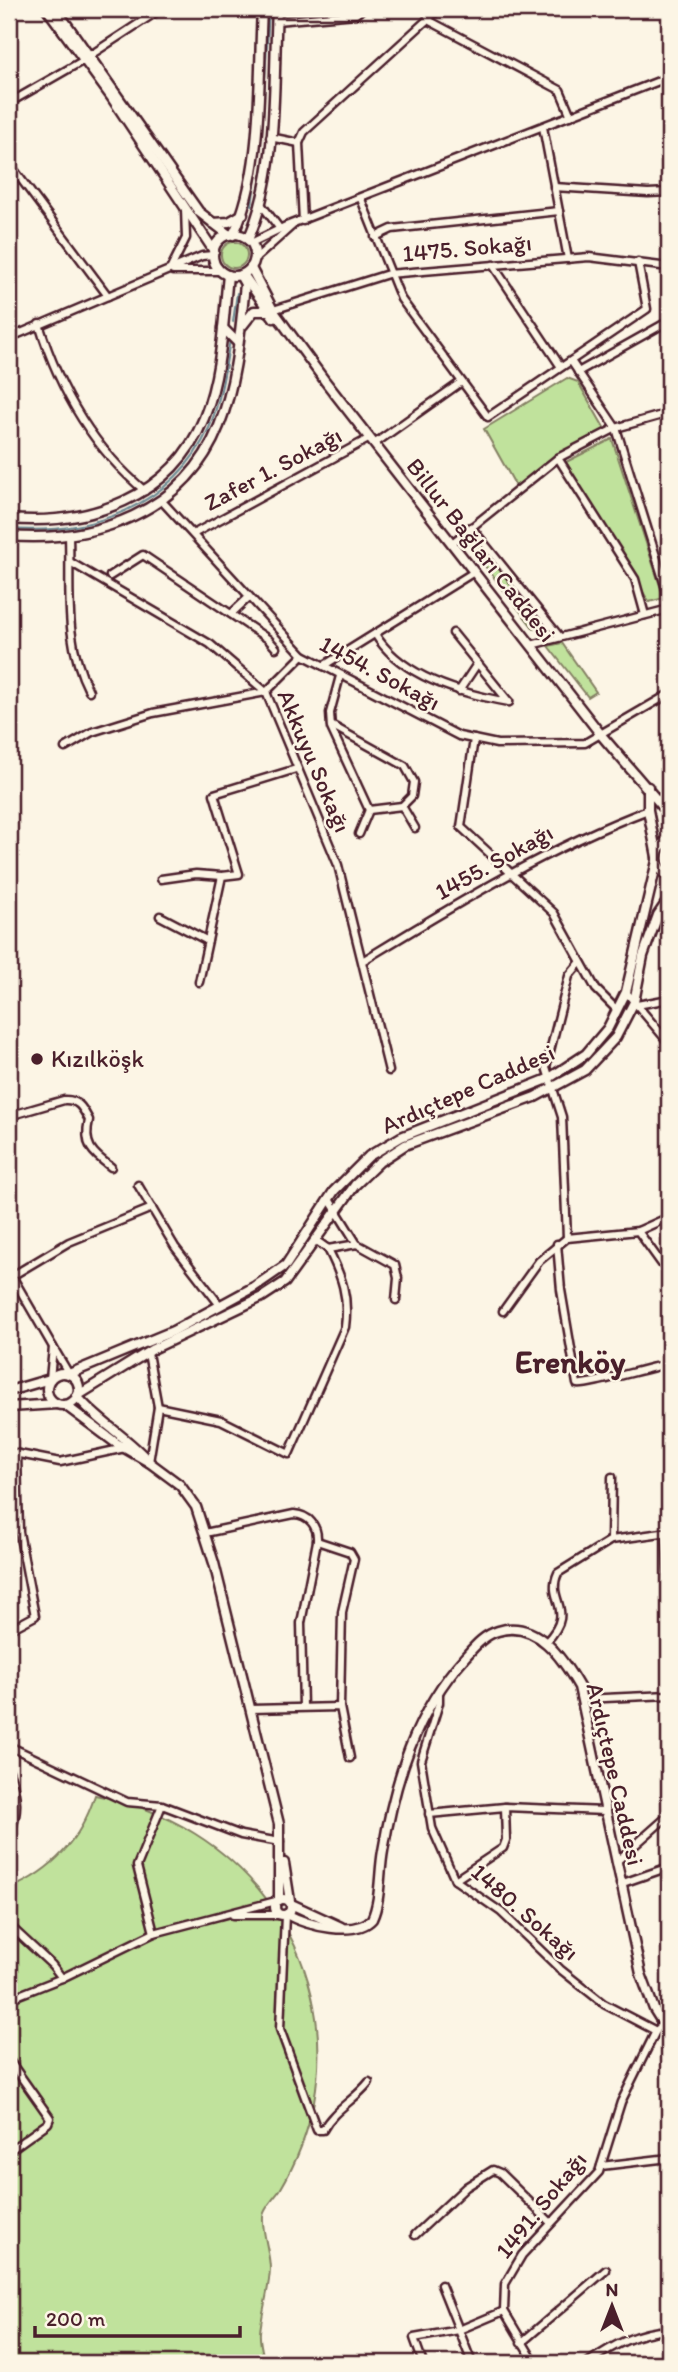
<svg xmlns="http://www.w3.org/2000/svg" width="678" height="2372" font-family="Itim,sans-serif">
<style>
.built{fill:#efe2c9}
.green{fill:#c0e29c;stroke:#858064;stroke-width:2}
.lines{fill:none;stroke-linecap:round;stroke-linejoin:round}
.stream{stroke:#6a8993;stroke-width:2}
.minor-casing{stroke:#4a1f2b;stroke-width:11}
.tertiary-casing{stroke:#4a1f2b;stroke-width:13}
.minor{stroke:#fcf5e5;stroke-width:6}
.tertiary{stroke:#fcf5e5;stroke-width:8}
.poi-dot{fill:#4a1f2b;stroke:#fcf5e5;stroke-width:2.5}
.labels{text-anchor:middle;stroke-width:5;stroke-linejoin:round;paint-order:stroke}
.street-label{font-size:24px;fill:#4a1f2b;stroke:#fcf5e5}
.poi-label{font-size:24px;fill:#4a1f2b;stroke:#fcf5e5;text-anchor:start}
.district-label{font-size:32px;font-weight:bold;fill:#4a1f2b;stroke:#fcf5e5}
</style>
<rect width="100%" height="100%" fill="#fcf5e5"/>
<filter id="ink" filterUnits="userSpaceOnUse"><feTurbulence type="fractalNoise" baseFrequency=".0143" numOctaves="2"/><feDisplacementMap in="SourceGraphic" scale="14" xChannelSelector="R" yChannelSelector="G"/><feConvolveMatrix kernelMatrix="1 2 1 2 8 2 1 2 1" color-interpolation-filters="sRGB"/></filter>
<g filter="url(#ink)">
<!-- built -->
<polygon class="built" points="284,9 357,9 283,17"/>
<!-- green -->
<g class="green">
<circle cx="234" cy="255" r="13"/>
<polygon points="567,378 578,382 606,431 517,488 484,429"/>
<polygon points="612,439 664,598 649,602 566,462"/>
<polygon points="471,540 479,544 545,627 534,629 467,543"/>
<polygon points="562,643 596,692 588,697 548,646"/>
<path d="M95 1795C240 1822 341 1952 314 2101 308 2133 296 2163 280 2190 275 2197 263 2209 263 2217 262 2233 270 2252 270 2269 269 2291 262 2311 260 2332 259 2342 263 2354 265 2363H12L9 2352V1889C52 1871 81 1840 95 1795Z"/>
</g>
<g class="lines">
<!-- stream -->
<g class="stream">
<polyline points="252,205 262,132 269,9"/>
<polyline points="233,322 237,293"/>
<path d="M9 529C90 535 173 507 209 428 221 400 225 370 230 340"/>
</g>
<defs>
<g id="minor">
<polyline points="428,20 560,90 571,116"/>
<polyline points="428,20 428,9"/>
<polyline points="276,21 356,14 362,9"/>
<polyline points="89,56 161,9"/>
<polyline points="9,103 84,60"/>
<polyline points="543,127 568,259"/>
<polyline points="270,137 299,143"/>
<polyline points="9,163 108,296"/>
<polyline points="554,187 648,193 669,192"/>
<polyline points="361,199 401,299 488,417 647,309 638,262"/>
<polyline points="261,204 280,229"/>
<polyline points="303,221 299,143 304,132 439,9"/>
<polyline points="375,237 392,229 559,211"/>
<polyline points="251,243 286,226 669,77"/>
<polyline points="254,260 293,225"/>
<polyline points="493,265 561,367"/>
<polyline points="171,268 186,238 185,209"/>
<polyline points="173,271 221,271"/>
<polyline points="273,310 388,274 589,257 669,267"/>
<path d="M39 324C59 389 92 447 145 491"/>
<polyline points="9,338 202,256 213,255"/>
<polyline points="571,361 616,428 669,598"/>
<polyline points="578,372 669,321"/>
<polyline points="374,444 460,383"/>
<polyline points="558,458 635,579 645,615"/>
<polyline points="161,500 303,655 459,736 497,744 585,743 669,694"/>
<polyline points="471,527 559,636"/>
<polyline points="195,533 370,438"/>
<path d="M69 536C71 591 63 640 89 691"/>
<polyline points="452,543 558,458 616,428 669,413"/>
<polyline points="70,562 210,644 266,692 338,865 389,1071"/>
<polyline points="110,576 143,555 268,639 276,648"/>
<polyline points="231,614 248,598"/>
<polyline points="453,633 509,702"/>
<path d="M375 634C401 677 462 694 509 702"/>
<polyline points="531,645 669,609"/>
<polyline points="323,666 474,572"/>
<polyline points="340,676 330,713 331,728 369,810"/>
<polyline points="459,691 477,664"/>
<polyline points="331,725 405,766 414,782 412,796 402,806 369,810"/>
<polyline points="474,739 461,827 554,913 596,989 617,1010"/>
<polyline points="65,748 92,732 153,713 266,692 303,655"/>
<polyline points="659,800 669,796"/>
<polyline points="402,806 415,828"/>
<polyline points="359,834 369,810"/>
<polyline points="161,879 196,874 222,876"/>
<polyline points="160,916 208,941"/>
<path d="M364 960C456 904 547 848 648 810"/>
<polyline points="199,982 222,876 239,874 214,794 296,769"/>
<polyline points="626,992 669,1043"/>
<polyline points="637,1005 669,999"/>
<path d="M9 1116 64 1100C79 1099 83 1109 89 1120 83 1145 92 1153 111 1167"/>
<polyline points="138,1185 175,1247 219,1304"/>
<polyline points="329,1199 357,1244 395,1265 398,1278 396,1300"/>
<polyline points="638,1231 669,1274"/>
<polyline points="567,1238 562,1117 546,1067 569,976 579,964"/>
<polyline points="314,1239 328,1249 357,1244"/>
<path d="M557 1244 561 1290 577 1384C584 1387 653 1366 669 1364"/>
<polyline points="9,1271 53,1347"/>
<polyline points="12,1276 69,1242 152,1208"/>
<polyline points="503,1311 539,1261 567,1238 638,1231 669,1217"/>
<polyline points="148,1353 158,1407 149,1462"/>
<polyline points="50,1379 53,1347 69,1374"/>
<path d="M158 1407 221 1420 289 1454 345 1327C349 1296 342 1277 328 1249"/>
<polyline points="9,1452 60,1462 125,1448"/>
<polyline points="666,1532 669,1599"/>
<path d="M205 1533 294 1514C309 1515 318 1526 317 1541L301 1623 303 1707"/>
<polyline points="611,1540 612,1477"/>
<polyline points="317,1541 350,1552 354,1559 342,1612 340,1707"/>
<polyline points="9,1630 35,1616 19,1532 17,1454"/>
<path d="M546 1642C578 1609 545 1601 558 1573L611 1540 669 1532"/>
<polyline points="439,1691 439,1703 421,1761 432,1828 455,1880 501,1912 560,1969 604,2004 656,2031 663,2024"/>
<polyline points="583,1699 669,1695"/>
<polyline points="250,1709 340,1707 350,1758"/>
<polyline points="9,1746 127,1802 162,1805 241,1835 280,1842"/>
<path d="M9 1771C18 1796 19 1812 9 1837"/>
<polyline points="429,1814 505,1807 605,1811"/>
<polyline points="616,1862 669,1815"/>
<polyline points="455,1880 503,1848 506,1840 505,1807"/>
<polyline points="620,1884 669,1867"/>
<polyline points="233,1915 282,1915"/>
<path d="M285 1915 280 2029 317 2130H323C333 2110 355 2100 369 2082"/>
<polyline points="9,1925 52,1965 62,1978"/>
<polyline points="154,1933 137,1866 162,1805"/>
<polyline points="9,1999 62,1978 154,1933 276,1901"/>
<polyline points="9,2060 50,2118 48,2123 9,2151"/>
<polyline points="601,2166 669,2158"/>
<polyline points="415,2235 466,2187 493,2170 500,2173 551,2223"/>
<polyline points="441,2285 459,2330 504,2311"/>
<polyline points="521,2343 606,2270"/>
<polyline points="423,2363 414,2338 459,2330 472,2363"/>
<polyline points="535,2363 504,2311 505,2284 522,2255 599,2172 621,2102 656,2031"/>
<path d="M587 2363C614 2345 636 2332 669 2330"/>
</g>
<g id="tertiary">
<polyline points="47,9 112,98 214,251"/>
<polyline points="56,9 199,212 229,235"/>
<polyline points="213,223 229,222 243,214"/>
<circle cx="234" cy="255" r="21"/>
<path d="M233 235C264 170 258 79 262 9"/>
<path d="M248 240C279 170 273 84 277 9"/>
<polyline points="251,268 273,310 325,381 602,736 669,814"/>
<polyline points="245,277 274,318"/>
<polyline points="243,325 254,311 268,311"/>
<polyline points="223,328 238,343"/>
<path d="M9 519C88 526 172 498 204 418 222 373 223 323 228 275"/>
<path d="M9 536C95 543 185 512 219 426 237 381 240 332 245 284L240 275"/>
<polyline points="648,787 648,810 657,857"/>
<path d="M669 839C653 849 653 867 669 876"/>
<circle cx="63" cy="1389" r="16"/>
<polyline points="69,1374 173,1331 254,1287 286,1265 334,1191 369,1156 401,1137 548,1079 586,1054 608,1028 626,992 657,861"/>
<polyline points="9,1391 50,1379"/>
<path d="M65 1405 116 1443 149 1462C128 1437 98 1422 77 1396L153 1349 262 1297 285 1282 355 1185 379 1162 405 1145 535 1097 585 1070 616 1037 634 1002 643 956 658 915 669 899"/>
<polyline points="9,1407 57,1404"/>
<polyline points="149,1462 180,1485 196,1507 214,1563 279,1824 279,1900"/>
<polyline points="284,1863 290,1901"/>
<circle cx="283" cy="1907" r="8"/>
<polyline points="291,1904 341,1927"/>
<path d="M287 1914C306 1926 356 1937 372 1919 381 1900 379 1872 383 1851 395 1779 416 1711 465 1657 475 1646 484 1635 498 1631 537 1619 563 1659 579 1687L641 1974 654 2009 669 2033"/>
</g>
</defs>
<!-- minor casing -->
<use href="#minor" class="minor-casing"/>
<!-- tertiary casing -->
<use href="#tertiary" class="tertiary-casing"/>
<!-- minor -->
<use href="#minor" class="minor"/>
<!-- tertiary -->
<use href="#tertiary" class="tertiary"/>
</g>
</g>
<!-- markers -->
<circle class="poi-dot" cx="37" cy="1059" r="7"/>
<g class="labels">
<!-- street labels -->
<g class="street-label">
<text transform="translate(467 248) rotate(-5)" y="8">1475. Sokağı</text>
<text transform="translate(273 469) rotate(-28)" y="8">Zafer 1. Sokağı</text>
<text transform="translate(481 550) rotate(52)" y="8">Billur Bağları Caddesi</text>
<text transform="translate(380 673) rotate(28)" y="8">1454. Sokağı</text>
<text transform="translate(314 761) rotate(67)" y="8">Akkuyu Sokağı</text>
<text transform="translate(494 862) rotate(-29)" y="8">1455. Sokağı</text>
<text transform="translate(468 1089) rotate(-24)" y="8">Ardıçtepe Caddesi</text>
<text transform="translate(615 1774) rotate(77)" y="8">Ardıçtepe Caddesi</text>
<text transform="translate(525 1912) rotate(41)" y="8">1480. Sokağı</text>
<text transform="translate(541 2205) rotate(-51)" y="8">1491. Sokağı</text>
</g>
<!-- poi labels -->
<g class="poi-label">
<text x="51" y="1067">Kızılköşk</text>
</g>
<!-- district labels -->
<g class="district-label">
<text x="570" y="1373">Erenköy</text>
</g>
</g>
<!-- margin -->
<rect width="678" height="2372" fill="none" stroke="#fcf5e5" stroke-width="35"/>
<rect x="18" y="18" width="643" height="2337" fill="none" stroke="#4a1f2b" stroke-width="2.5" filter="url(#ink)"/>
<!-- north arrow -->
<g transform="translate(612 2306)" stroke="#fcf5e5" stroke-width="5" paint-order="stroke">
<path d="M0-5L12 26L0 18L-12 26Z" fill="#4a1f2b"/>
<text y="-10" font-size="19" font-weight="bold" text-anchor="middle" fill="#4a1f2b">N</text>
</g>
<!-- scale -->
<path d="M35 2326v10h205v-10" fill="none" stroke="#4a1f2b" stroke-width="3.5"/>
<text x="46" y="2326" font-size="21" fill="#4a1f2b" stroke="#fcf5e5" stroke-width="5" paint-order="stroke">200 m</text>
</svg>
